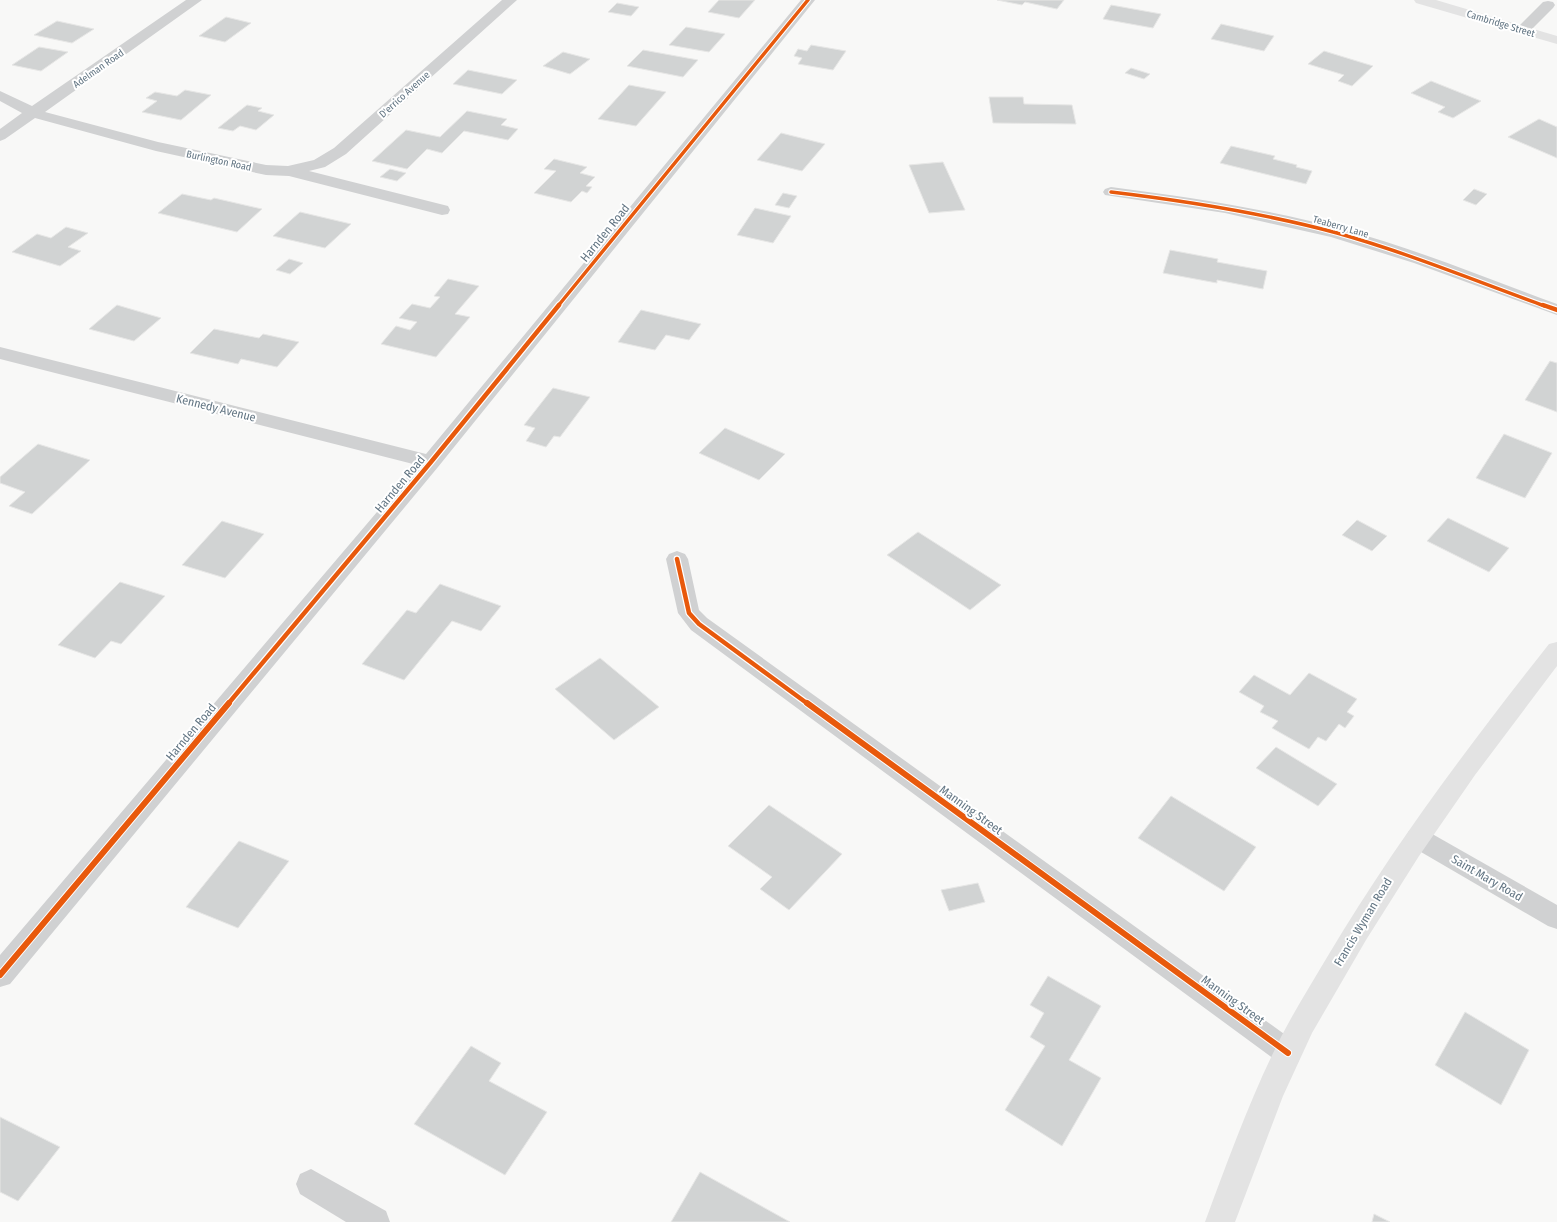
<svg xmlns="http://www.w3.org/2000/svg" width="1557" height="1222" font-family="'Fira Sans Condensed',sans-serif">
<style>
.building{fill:#d1d3d3;stroke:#e7e7e6}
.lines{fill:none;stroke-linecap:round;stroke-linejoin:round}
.lane{fill:#d0d1d2;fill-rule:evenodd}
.street{fill:#d0d1d2;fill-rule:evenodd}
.secondary{fill:#e3e3e3;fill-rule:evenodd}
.primary{fill:#e3e3e3;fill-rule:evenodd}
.cycleway-far2-casing{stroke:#fff;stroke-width:5.5}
.cycleway-far1-casing{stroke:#fff;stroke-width:7}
.cycleway-casing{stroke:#fff;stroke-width:8}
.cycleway-far2{stroke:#e8590c;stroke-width:3.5}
.cycleway-far1{stroke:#e8590c;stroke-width:4.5}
.cycleway{stroke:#e8590c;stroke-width:6}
.labels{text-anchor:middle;stroke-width:4;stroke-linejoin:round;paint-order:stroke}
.far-street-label{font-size:10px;fill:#627583;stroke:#fff}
.street-label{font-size:12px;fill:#627583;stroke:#fff}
</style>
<rect width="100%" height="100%" fill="#f8f8f7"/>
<!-- building -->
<g class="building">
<polygon points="719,0 755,0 739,18 708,12"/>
<polygon points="997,0 1064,0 1057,9 1025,2 1022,5"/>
<polygon points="617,3 639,7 631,16 608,12"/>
<polygon points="1111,5 1161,14 1153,28 1103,19"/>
<polygon points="226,17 251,23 225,42 199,36"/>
<polygon points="57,21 94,29 72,43 34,35"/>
<polygon points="1221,24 1274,36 1264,51 1211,39"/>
<polygon points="686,27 725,34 709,52 669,45"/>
<polygon points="811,45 846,51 833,70 798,64 802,58 794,56 798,49 807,51"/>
<polygon points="39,47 68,52 41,71 12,65"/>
<polygon points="643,50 698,60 683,77 627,66"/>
<polygon points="1324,51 1373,66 1352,86 1338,81 1344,75 1308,64"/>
<polygon points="563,52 590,59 570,74 543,66"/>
<polygon points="1131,68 1150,74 1144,79 1125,73"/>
<polygon points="468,70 517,80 502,94 453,84"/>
<polygon points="1431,81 1481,101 1453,118 1438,112 1445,107 1411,93"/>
<polygon points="629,85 666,92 636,126 598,119"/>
<polygon points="185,90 211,95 181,120 142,112 157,101 146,98 155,92 177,96"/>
<polygon points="989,97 1023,97 1024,104 1072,105 1076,124 993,123"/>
<polygon points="247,105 262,108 258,111 274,115 256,130 240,126 233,131 218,128"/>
<polygon points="467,111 507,119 501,125 518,129 508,140 464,131 442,153 427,149 407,169 372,161 406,130 440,137"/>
<polygon points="1539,119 1557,127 1557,158 1508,137"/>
<polygon points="781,133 825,144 802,171 757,160"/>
<polygon points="1231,146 1275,156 1273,159 1297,165 1296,167 1312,171 1306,184 1220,163"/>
<polygon points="554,159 587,167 580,173 595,177 586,186 592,187 587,193 582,191 571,202 534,193 556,171 544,169"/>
<polygon points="943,162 965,210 929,213 909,165"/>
<polygon points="390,169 406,173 397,181 380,177"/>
<polygon points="1474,189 1487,194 1476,205 1463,200"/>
<polygon points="783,193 797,196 789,208 775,205"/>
<polygon points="182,194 211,200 214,198 262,209 237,232 158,213"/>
<polygon points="755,208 791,216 773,243 737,235"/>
<polygon points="300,212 351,224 325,248 273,236"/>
<polygon points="66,227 88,233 68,247 81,251 60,266 12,252 37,234 51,238"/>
<polygon points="1170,250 1218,259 1217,262 1267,271 1263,289 1217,280 1217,283 1163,273"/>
<polygon points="289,259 303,263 290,274 276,270"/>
<polygon points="448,279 479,286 455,314 470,317 436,357 381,344 396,326 410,330 417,322 399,318 412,304 430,308 440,297 434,296"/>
<polygon points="117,305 161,318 134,341 89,329"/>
<polygon points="641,310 701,324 689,340 666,335 655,350 618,342"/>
<polygon points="214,329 259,338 263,334 299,342 277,367 241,359 238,364 190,353"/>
<polygon points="1550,361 1557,363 1557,412 1525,400"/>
<polygon points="553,388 590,397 560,437 554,436 546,447 526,441 535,428 524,425"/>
<polygon points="725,428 785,454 759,480 699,453"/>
<polygon points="1504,434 1552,453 1525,498 1476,478"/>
<polygon points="38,444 90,460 32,514 9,506 25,492 0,483 0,477"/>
<polygon points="1448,518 1509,548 1489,572 1427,541"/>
<polygon points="1357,520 1387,536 1372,551 1342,535"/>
<polygon points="222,521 264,534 225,578 182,565"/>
<polygon points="918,532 1001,585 970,610 887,555"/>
<polygon points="120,582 165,596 121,644 111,641 95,658 58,645"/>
<polygon points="440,584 501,606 481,631 452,621 404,680 362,664 407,610 416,613"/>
<polygon points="600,658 659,707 614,740 555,689"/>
<polygon points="1309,673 1357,699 1347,712 1354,716 1345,728 1339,724 1326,741 1318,737 1309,749 1272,728 1278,721 1260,712 1264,706 1239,692 1254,675 1290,695"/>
<polygon points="1276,747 1337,784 1318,806 1256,768"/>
<polygon points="1171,796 1256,847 1224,891 1138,838"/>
<polygon points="769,805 842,854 789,910 760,889 772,877 728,846"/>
<polygon points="239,841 289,861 238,928 186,907"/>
<polygon points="978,883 985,902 949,911 941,890"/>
<polygon points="1048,976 1101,1006 1069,1060 1101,1078 1062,1146 1005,1110 1045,1046 1030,1037 1044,1013 1030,1005"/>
<polygon points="1465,1012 1529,1050 1501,1105 1435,1065"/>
<polygon points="471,1046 501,1063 489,1081 547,1112 505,1175 414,1124"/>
<polygon points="0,1117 60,1147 18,1201 0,1192"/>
<polygon points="700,1172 790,1222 671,1222"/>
<polygon points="1374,1214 1390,1222 1372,1222"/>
</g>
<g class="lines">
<!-- lane -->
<polygon class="lane" points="1548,1 1553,2 1555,5 1553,8 1528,33 1518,33 1516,30 1518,27 1543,2"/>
<!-- street -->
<g class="street">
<polygon points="186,0 202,0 45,112 158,142 266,165 288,166 314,160 334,148 502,0 517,0 346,154 325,167 309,171 448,206 450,210 448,214 442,215 289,176 266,175 156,151 35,118 5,139 0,141 0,129 22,113 0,101 0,91 32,106"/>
<polygon points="801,0 815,0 438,467 10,984 0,987 0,955 417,465 0,359 0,347 426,454"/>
<path d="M1111 187C1189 197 1267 209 1343 229 1416 249 1486 278 1557 304V315L1414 263 1331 237 1225 213 1105 195 1103 192 1105 189Z"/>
<polygon points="677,551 685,554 688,559 699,610 707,618 1298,1044 1302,1053 1298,1062 1288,1066 1278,1062 691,630 678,613 666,559 669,554"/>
<polygon points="1418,828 1427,831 1557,905 1557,929 1548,926 1409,845 1405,838 1409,831"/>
<polygon points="311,1169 386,1211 390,1222 346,1222 300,1194 296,1184 300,1174"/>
</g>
<!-- secondary -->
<path class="secondary" d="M1557 642V666L1475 775 1419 856 1366 940 1312 1033 1283 1096 1235 1222H1205C1228 1160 1251 1096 1281 1037 1296 1008 1313 981 1329 954 1394 845 1470 744 1549 644Z"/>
<!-- primary -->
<polygon class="primary" points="1414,0 1436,0 1557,36 1557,44 1416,3"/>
<defs>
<g id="cycleway-far2">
<path d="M1111 192C1187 201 1263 213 1337 233 1408 253 1476 281 1545 306"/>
<polyline points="558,306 808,0"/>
</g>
<g id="cycleway-far1">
<polyline points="1543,305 1557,310"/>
<polyline points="677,559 689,613 699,624 808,704"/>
<polyline points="228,704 431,462 559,305"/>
</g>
<g id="cycleway">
<polyline points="807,703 1288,1053"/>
<polyline points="0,975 229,703"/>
</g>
</defs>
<!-- cycleway-far2 casing -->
<use href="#cycleway-far2" class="cycleway-far2-casing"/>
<!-- cycleway-far1 casing -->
<use href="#cycleway-far1" class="cycleway-far1-casing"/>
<!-- cycleway casing -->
<use href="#cycleway" class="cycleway-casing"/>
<!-- cycleway-far2 -->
<use href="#cycleway-far2" class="cycleway-far2"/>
<!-- cycleway-far1 -->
<use href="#cycleway-far1" class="cycleway-far1"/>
<!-- cycleway -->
<use href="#cycleway" class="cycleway"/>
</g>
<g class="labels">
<!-- far-street labels -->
<g class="far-street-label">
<text transform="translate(1501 23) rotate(17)" y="4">Cambridge Street</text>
<text transform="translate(98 68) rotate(-35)" y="4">Adelman Road</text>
<text transform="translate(404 94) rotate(-42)" y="4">D'errico Avenue</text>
<text transform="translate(219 160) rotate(12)" y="4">Burlington Road</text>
<text transform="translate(1341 226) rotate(16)" y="4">Teaberry Lane</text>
</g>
<!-- street labels -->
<g class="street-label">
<text transform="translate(605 233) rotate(-51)" y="4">Harnden Road</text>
<text transform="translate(216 408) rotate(14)" y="4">Kennedy Avenue</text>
<text transform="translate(400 484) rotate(-50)" y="4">Harnden Road</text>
<text transform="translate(191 732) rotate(-50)" y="4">Harnden Road</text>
<text transform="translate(971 810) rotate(36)" y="4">Manning Street</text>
<text transform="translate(1487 878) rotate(30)" y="4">Saint Mary Road</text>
<text transform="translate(1363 922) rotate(-59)" y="4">Francis Wyman Road</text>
<text transform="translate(1233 1000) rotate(36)" y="4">Manning Street</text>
</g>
</g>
</svg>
